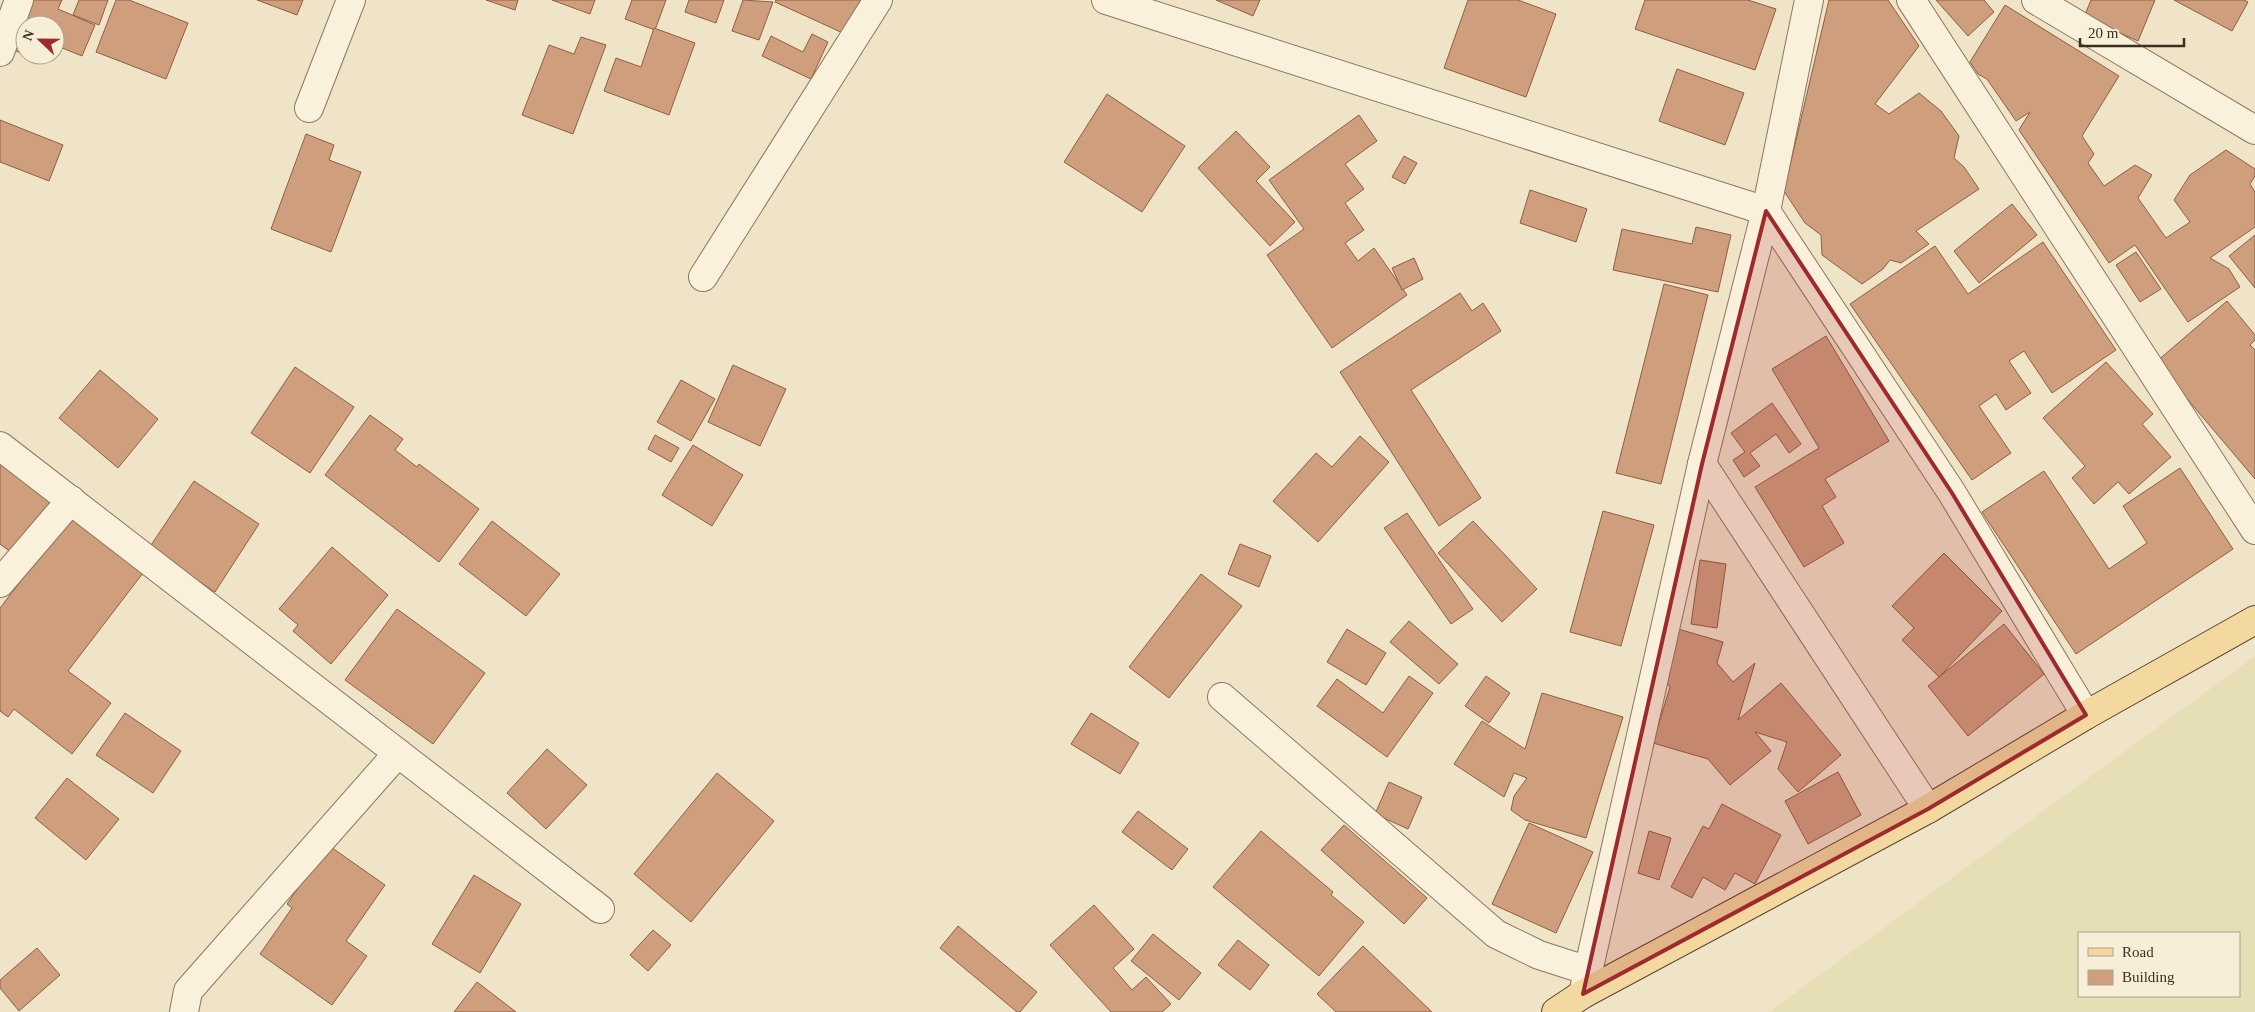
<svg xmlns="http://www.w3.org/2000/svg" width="2255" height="1012" font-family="'Times New Roman',serif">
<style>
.farmland{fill:#e6deb5;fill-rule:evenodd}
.building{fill:#cf9f7d;stroke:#8d5f41}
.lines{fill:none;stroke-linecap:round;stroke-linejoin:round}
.minor-casing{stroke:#8d765c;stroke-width:30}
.major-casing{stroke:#5b4430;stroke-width:30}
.minor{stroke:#faf1dc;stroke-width:28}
.major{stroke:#f3d9a0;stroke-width:28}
.marked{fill:#9e2a2b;fill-opacity:0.2;stroke:#9e2a2b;stroke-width:4;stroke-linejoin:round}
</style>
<rect width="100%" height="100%" fill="#f0e4c8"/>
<!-- farmland -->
<path class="farmland" d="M2255 656V1012H1769ZM2079 933H2239V996H2079Z"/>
<!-- building -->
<g class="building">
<polygon points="25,0 62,0 58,9 95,25 82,56 55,45 55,25 25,25 25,55 5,46"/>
<polygon points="79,0 108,0 99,25 73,15"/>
<polygon points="116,0 129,0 188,23 166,79 96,52"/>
<polygon points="257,0 303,0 297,15"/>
<polygon points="486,0 518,0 515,10"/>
<polygon points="552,0 595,0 590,14"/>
<polygon points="632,0 666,0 655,30 625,19"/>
<polygon points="689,0 724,0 716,23 685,12"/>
<polygon points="743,0 773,2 759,40 732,31"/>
<polygon points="776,0 861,0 845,34 775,2"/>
<polygon points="1216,0 1260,0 1253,16"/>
<polygon points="1468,0 1518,0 1556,14 1526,97 1444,68"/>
<polygon points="1645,0 1748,0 1776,9 1755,70 1635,29"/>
<polygon points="1829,0 1888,0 1919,46 1875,104 1889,114 1919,93 1941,111 1959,136 1954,158 1964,167 1979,189 1916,231 1929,244 1901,263 1890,260 1883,269 1862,284 1822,255 1821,235 1805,223 1784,191"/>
<polygon points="1936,0 1984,0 1994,12 1968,36"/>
<polygon points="2091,0 2155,0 2138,41 2084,17"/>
<polygon points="2174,0 2244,0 2248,2 2232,31"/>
<polygon points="2005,5 2119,76 2082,136 2094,154 2088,163 2104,186 2135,165 2152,175 2138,198 2166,238 2190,222 2174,200 2190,175 2226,150 2255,169 2255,176 2250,184 2255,192 2255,227 2210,258 2229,269 2240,287 2188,322 2135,245 2109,263 2019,130 2030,112 2016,121 1987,79 1978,74 1970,62"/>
<polygon points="654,28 695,43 669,115 604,91 616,58 641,67"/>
<polygon points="812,34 828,42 811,79 762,56 771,36 803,52"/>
<polygon points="581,37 606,45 573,134 522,115 549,45 574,54"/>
<polygon points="1677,69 1744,93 1725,145 1659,121"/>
<polygon points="1107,94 1185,146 1142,212 1064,162"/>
<polygon points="1359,115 1377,141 1345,164 1364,189 1345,203 1364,230 1345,243 1358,261 1374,248 1407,295 1332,348 1267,255 1304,229 1269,180"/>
<polygon points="0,120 63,145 49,181 0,162"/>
<polygon points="1236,131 1270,167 1256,181 1295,222 1270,246 1198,168"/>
<polygon points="306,134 334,145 329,160 361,172 331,252 271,229"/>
<polygon points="1404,156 1417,163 1405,184 1392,177"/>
<polygon points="1530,190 1587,209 1576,242 1520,223"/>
<polygon points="2012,204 2037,235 1979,283 1954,251"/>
<polygon points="1696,227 1731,235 1718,292 1613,270 1622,229 1692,244"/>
<polygon points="2255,235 2255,288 2229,256"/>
<polygon points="2043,242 2116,350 2052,393 2024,351 2009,361 2031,393 2006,410 1996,394 1979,406 2011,453 1972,480 1850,304 1935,246 1968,294"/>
<polygon points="2136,252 2161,289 2140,302 2116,265"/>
<polygon points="1414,258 1423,279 1402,290 1392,268"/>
<polygon points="1664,284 1708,295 1661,484 1616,473"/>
<polygon points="1460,293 1472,311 1483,303 1501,331 1411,390 1481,498 1439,526 1340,372"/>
<polygon points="2227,301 2255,335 2255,340 2250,345 2255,350 2255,479 2156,362"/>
<polygon points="1826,336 1889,441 1825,479 1836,497 1822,506 1844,543 1804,567 1755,487 1819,448 1772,369"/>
<polygon points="2106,362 2153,414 2142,424 2171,457 2129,494 2118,482 2094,504 2072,478 2085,466 2043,418"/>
<polygon points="733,365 786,389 760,446 708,422"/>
<polygon points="295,367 354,407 310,473 251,433"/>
<polygon points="100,370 158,419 118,468 59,418"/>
<polygon points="681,380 715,399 691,441 657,422"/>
<polygon points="1772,403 1801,444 1789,453 1776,434 1750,453 1760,466 1744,477 1733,460 1745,452 1731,433"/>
<polygon points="370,415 403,439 395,450 417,467 419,464 479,509 439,562 325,475"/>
<polygon points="655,435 679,448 671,462 648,449"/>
<polygon points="1360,436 1389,462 1318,542 1273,501 1316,453 1332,467"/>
<polygon points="693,445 743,475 712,526 662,495"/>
<polygon points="0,462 55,505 16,556 0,544"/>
<polygon points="2180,468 2233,549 2076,654 1982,512 2044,471 2109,569 2147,543 2123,506"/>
<polygon points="194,481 259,524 215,592 149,548"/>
<polygon points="1603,511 1654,525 1621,646 1570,632"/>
<polygon points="1407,513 1473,609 1451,624 1384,528"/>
<polygon points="70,517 143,573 68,671 111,703 72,754 14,709 8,717 0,711 0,608"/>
<polygon points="492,521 560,574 526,616 459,564"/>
<polygon points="1473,521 1537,589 1502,622 1438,553"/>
<polygon points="1240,544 1271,556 1259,587 1228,574"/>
<polygon points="332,547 388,595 331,664 293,631 298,625 279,609"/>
<polygon points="1944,553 2002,611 1939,677 1902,640 1914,628 1892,606"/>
<polygon points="1700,560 1726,564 1717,628 1691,624"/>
<polygon points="1201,574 1242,606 1169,698 1129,667"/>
<polygon points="397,609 485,673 433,744 345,680"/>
<polygon points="1409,621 1458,664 1439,684 1390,642"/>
<polygon points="2004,624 2044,674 1968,736 1928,686"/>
<polygon points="1347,629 1386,653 1366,685 1327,662"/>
<polygon points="1678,629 1723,642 1717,663 1733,682 1755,663 1738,720 1781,683 1841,755 1798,792 1778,769 1787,742 1755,732 1771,751 1730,785 1708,759 1653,743 1670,687 1663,678"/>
<polygon points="1409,676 1433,693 1387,757 1317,706 1337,679 1383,713"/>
<polygon points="1486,676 1510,693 1489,723 1465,706"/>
<polygon points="1542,693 1623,717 1586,838 1525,820 1511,810 1514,796 1527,778 1514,773 1504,797 1454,764 1482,721 1525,749"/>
<polygon points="125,713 181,751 153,793 96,755"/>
<polygon points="1091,713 1139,743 1120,774 1071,744"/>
<polygon points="547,749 587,785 546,829 507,793"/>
<polygon points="1838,772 1861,815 1808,844 1785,801"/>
<polygon points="717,773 774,821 691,922 634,874"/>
<polygon points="67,778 119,819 86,860 35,818"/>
<polygon points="1389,782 1422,797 1408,829 1375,814"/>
<polygon points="1722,804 1781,835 1755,884 1735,873 1725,890 1703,877 1692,898 1671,887 1703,826 1709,829"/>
<polygon points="1138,811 1188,849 1172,870 1122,832"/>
<polygon points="1529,823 1593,852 1556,933 1492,904"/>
<polygon points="1344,825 1427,898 1404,924 1321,850"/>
<polygon points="1261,831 1333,892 1331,895 1364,922 1319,976 1213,887"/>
<polygon points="1649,831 1671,838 1659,880 1638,873"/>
<polygon points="328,845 385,885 346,941 367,956 332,1005 260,954 292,908 287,904"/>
<polygon points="474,875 521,904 480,973 432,944"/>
<polygon points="1094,905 1134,949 1113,968 1132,990 1146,977 1171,1004 1162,1012 1111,1012 1050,945"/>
<polygon points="958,926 1037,992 1020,1012 1017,1012 940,948"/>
<polygon points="653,930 671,945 648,971 630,955"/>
<polygon points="1153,934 1201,973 1179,1000 1131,961"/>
<polygon points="1238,940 1269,965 1250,990 1218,965"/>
<polygon points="1363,946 1432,1012 1336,1012 1317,994"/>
<polygon points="37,948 60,975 19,1011 0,988 0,980"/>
<polygon points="477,982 516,1012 454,1012"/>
</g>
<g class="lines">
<defs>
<g id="minor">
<polyline points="1106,0 1766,211 1952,493 2086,715"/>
<polyline points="1911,0 2255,530"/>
<polyline points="2036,0 2255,130"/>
<polyline points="0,52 19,0"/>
<polyline points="309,108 351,0"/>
<polyline points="703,277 878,0"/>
<polyline points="0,446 600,909"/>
<polyline points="1702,464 1928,809"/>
<polyline points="0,583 71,500"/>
<polyline points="1222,697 1496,934 1539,955 1589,971"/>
<polyline points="1583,994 1702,464 1766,211 1809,0"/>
<polyline points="184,1012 188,991 398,753"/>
</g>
<polyline id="major" points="1556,1012 1583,994 1928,809 2086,715 2255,620"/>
</defs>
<!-- minor casing -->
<use href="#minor" class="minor-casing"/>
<!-- major casing -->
<use href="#major" class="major-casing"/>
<!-- minor -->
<use href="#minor" class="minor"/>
<!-- major -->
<use href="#major" class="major"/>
</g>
<!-- marked area -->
<path class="marked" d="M1766 211 1952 493 2086 715 1928 809 1583 994 1702 464Z"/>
<!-- legend -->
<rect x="2078" y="932" width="162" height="65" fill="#f7eed8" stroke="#ada18e"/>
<rect x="2088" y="948" width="25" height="8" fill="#f3d9a0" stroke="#ada18e"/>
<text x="2122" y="957" font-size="15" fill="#3d2e20">Road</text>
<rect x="2088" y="970" width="25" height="15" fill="#cf9f7d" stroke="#ada18e"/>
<text x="2122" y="982" font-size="15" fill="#3d2e20">Building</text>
<!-- north arrow -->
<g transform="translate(40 40) rotate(292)"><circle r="24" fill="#f7eed8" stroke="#ada18e"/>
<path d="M0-4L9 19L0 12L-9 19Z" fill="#9e2a2b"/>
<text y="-8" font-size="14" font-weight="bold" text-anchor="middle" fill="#3d2e20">N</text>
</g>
<!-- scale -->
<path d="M2080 38v8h104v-8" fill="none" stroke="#3d2e20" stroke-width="2.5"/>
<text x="2088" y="38" font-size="15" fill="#3d2e20" stroke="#f7eed8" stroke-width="4" paint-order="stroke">20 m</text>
</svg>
